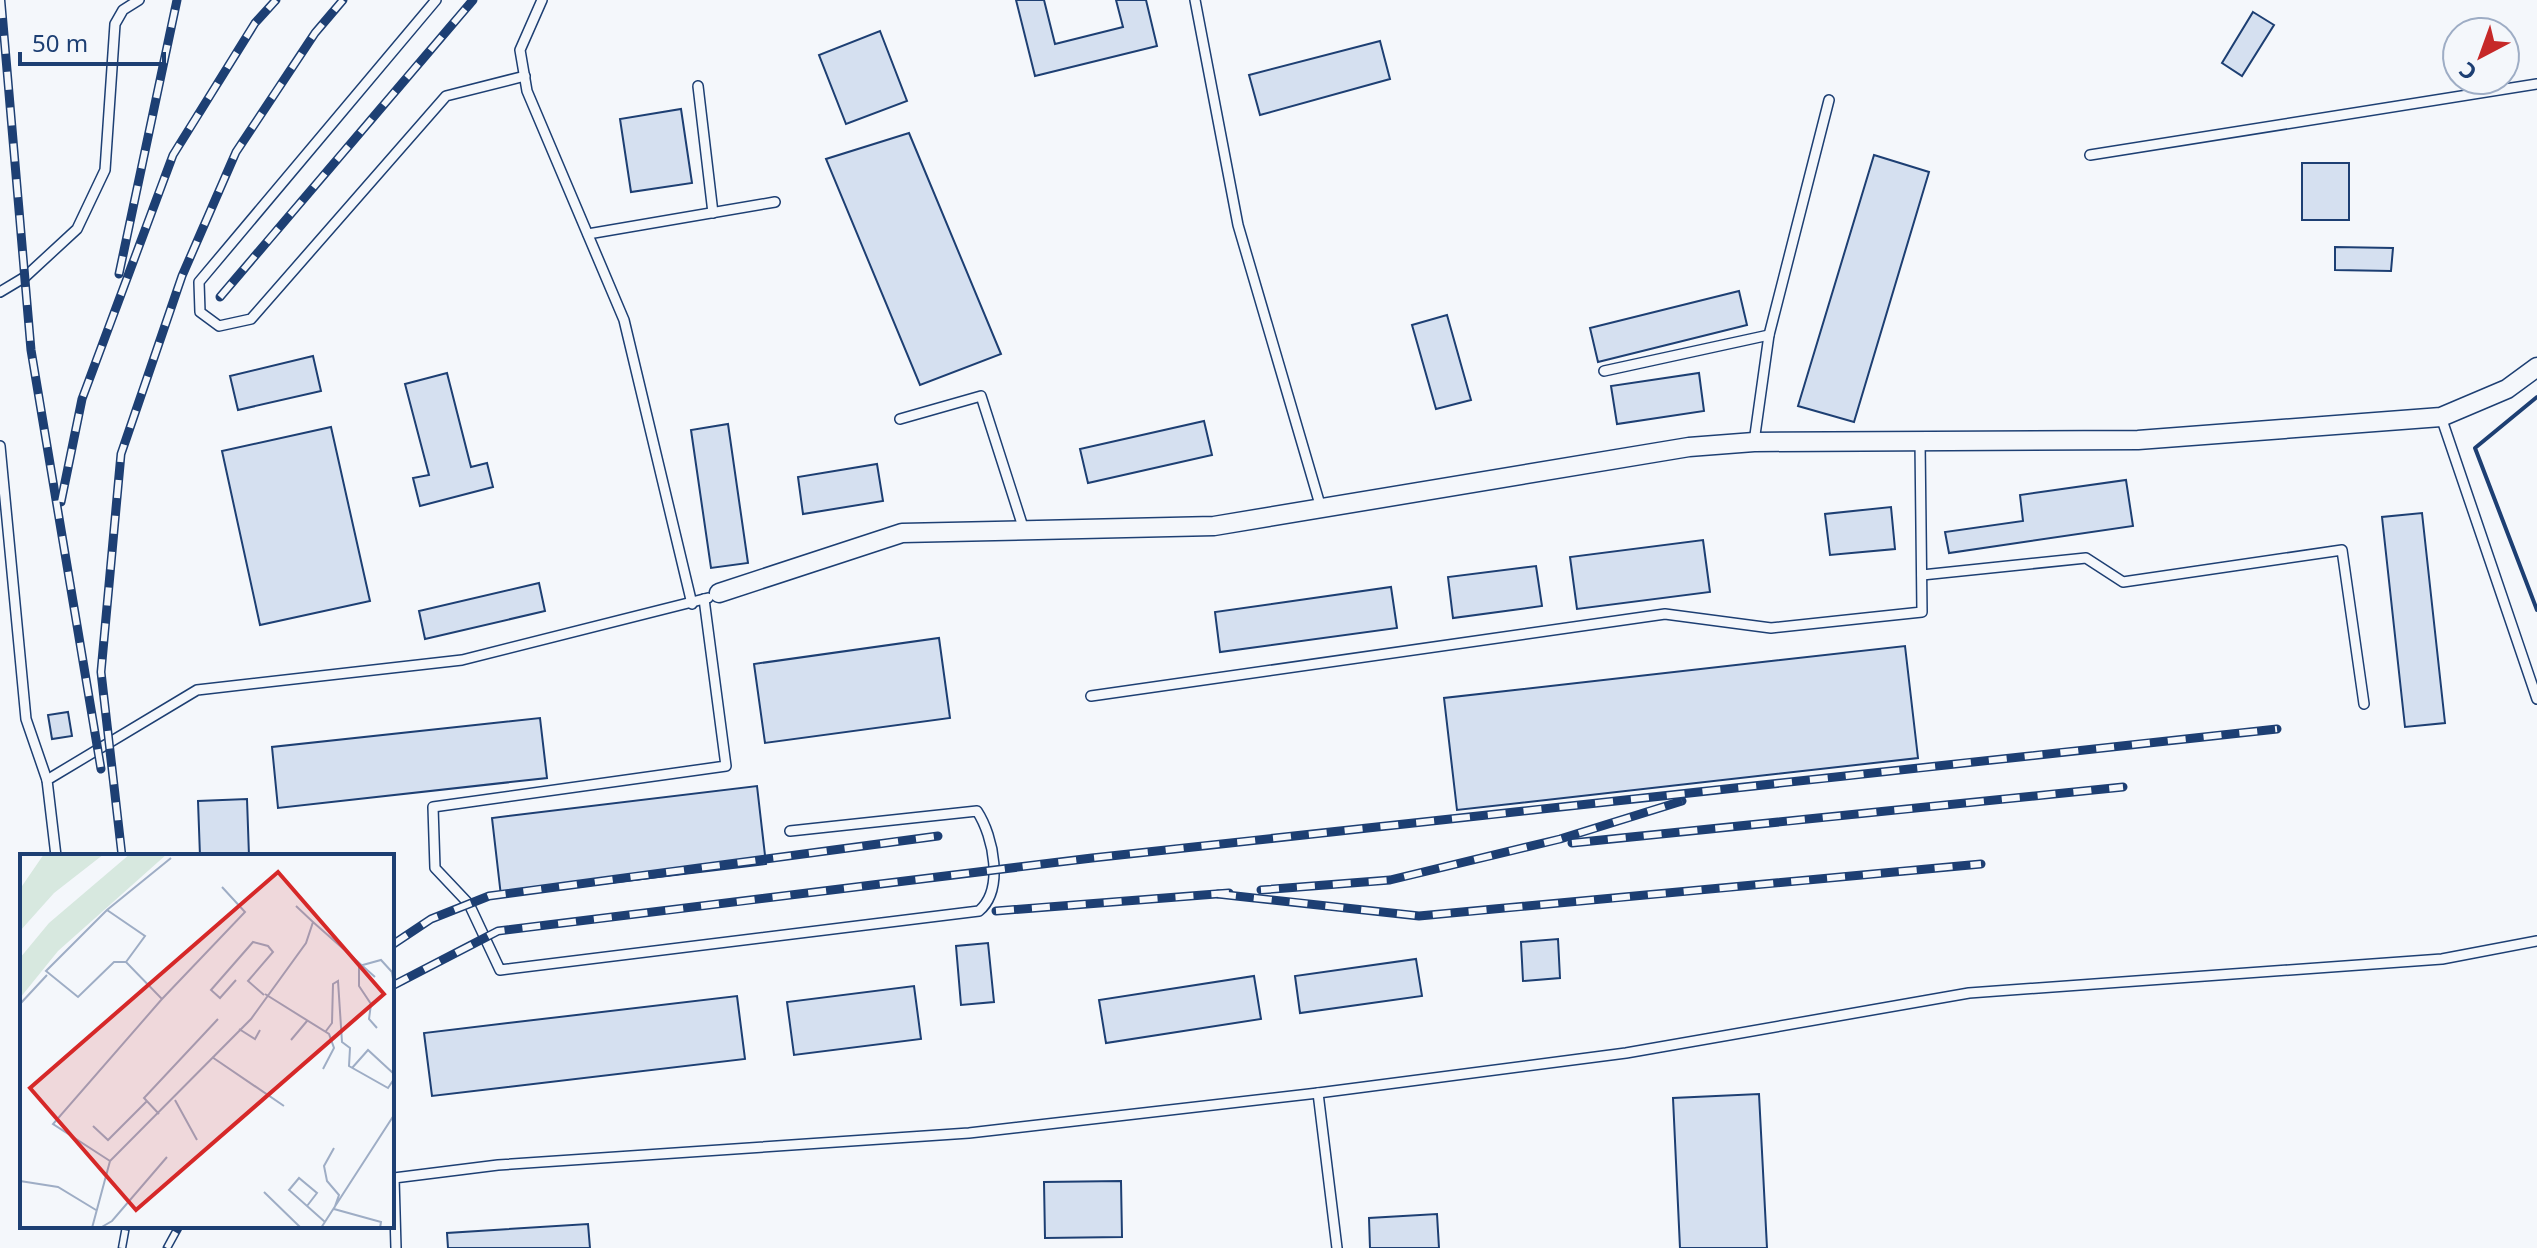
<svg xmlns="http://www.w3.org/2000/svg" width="2537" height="1248" font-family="'Noto Sans',sans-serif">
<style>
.building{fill:#d5e0f0;stroke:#1d3f73;stroke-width:2}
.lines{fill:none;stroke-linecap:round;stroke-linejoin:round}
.lane-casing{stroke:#1d3f73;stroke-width:12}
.street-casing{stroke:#1d3f73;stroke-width:21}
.lane{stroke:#f4f7fb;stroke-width:9}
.street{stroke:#f4f7fb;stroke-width:18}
.rail-casing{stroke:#1d3f73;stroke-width:9}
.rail{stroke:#f4f7fb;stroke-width:6;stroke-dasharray:18;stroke-linecap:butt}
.wall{stroke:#1d3f73;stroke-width:4}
.inset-road{fill:none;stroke:#9eadc5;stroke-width:2}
.view{fill:#d62828;fill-opacity:0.15;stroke:#d62828;stroke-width:4}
.inset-edge{fill:none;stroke:#1d3f73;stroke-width:4}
</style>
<rect width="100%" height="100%" fill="#f4f7fb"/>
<!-- building -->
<g class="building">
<polygon points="1016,0 1044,0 1055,44 1123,27 1116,0 1146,0 1157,46 1035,76"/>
<polygon points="2253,12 2274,25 2242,76 2222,63"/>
<polygon points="880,31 907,101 846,124 819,55"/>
<polygon points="1380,41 1390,79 1260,115 1249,75"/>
<polygon points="681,109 692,183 631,192 620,119"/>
<polygon points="909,133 1001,354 920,385 826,159"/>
<polygon points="1874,155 1929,172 1854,422 1798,406"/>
<rect x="2302" y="163" width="47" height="57"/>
<polygon points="2335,247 2393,248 2391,271 2335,270"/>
<polygon points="1739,291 1747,325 1598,362 1590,328"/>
<polygon points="1447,315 1471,400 1436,409 1412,325"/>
<polygon points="313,356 321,391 238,410 230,376"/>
<polygon points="447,373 471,467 487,463 493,487 420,506 413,478 429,475 405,384"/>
<polygon points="1699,373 1704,411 1617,424 1611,386"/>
<polygon points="1204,421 1212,455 1088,483 1080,449"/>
<polygon points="728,424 748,563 711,568 691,430"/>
<polygon points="331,427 370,601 260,625 222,451"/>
<polygon points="877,464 883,501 803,514 798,477"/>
<polygon points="2126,480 2133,526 1949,553 1945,532 2023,521 2020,495"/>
<polygon points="1891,507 1895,549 1830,555 1825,514"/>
<polygon points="2422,513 2445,723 2405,727 2382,517"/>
<polygon points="1703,540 1710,592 1577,609 1570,557"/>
<polygon points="1536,566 1542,606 1453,618 1448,577"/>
<polygon points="539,583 545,611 425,639 419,611"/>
<polygon points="1391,587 1397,628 1220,652 1215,612"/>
<polygon points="939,638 950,718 765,743 754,664"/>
<polygon points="1905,646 1918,758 1457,810 1444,698"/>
<polygon points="68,712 72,736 52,739 48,715"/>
<polygon points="540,718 547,778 278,808 272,747"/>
<polygon points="757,786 766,864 501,896 492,818"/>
<polygon points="247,799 249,856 200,856 198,801"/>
<polygon points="1558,939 1560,978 1523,981 1521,942"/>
<polygon points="988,943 994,1002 961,1005 956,946"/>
<polygon points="1416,959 1422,996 1300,1013 1295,976"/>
<polygon points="1254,976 1261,1019 1106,1043 1099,1000"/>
<polygon points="914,986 921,1039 794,1055 787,1002"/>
<polygon points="737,996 745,1059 432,1096 424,1033"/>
<polygon points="1759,1094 1767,1248 1680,1248 1673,1098"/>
<polygon points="1121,1181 1122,1237 1045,1238 1044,1182"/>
<polygon points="1437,1214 1439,1248 1370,1248 1369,1218"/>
<polygon points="588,1224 590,1248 448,1248 447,1233"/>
</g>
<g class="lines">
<defs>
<g id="lane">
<polyline points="436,0 199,282 200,312 219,326 251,319 446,96 525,76"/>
<polyline points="542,0 520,50 527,91 624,320 692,604"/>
<polyline points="1195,0 1238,225 1321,508"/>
<polyline points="698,86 713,213"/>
<polyline points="2090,155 2537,84"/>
<polyline points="588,234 775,202"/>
<polyline points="0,292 25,277 77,229 105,170 115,24 123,10 139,0"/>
<polyline points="1604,371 1769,335"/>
<polyline points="2441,417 2537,699"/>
<polyline points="900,419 981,396 1024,530"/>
<polyline points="1754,442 1769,335 1829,100"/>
<polyline points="0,446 26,719 47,780"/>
<polyline points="1922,575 2086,558 2123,582 2342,550 2364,704"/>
<path d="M704 599 726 766 433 807 435 868 469 904 500 970 979 911C1004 890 994 837 977 811L790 831"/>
<polyline points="1091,696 1665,614 1771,628 1922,612 1920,441"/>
<polyline points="56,856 47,780 197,690 462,660 708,598"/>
<polyline points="396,1248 394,1178 498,1165 969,1133 1318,1093"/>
<polyline points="1337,1248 1318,1093 1626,1053 1969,993 2442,959 2537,941"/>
</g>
<polyline id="street" points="719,593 902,533 1214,526 1689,447 1754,442 2138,440 2441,417 2507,389 2537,367"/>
</defs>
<!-- lane casing -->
<use href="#lane" class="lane-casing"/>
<!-- street casing -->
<use href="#street" class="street-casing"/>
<!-- lane -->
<use href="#lane" class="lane"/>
<!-- street -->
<use href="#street" class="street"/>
<defs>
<g id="rail">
<polyline points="1,0 31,350 101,769"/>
<polyline points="119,274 177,0"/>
<polyline points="220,297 473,0"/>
<polyline points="61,502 82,399 173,155 255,23 276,0"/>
<polyline points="1572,843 2123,787"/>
<polyline points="122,856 101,672 121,454 182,276 236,152 315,33 343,0"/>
<polyline points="1261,890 1390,880 1560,839 1682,801"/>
<polyline points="1218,894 1419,916 1981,864"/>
<polyline points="996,911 1229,893"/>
<polyline points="392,945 431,919 489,896 938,836"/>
<polyline points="392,986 498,931 1092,858 2277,729"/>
<polyline points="122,1248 126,1226"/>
<polyline points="167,1248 179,1226"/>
</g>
</defs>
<!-- rail casing -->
<use href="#rail" class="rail-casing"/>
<!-- rail -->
<use href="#rail" class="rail"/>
<!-- wall -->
<polyline class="wall" points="2537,397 2475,448 2537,610"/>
</g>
<!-- overview -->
<g transform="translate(20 854)">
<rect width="374" height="374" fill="#f4f7fb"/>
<path d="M24 0H84L34 39 0 77V35ZM110 0H147L38 97 0 144V104L29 69Z" fill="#d7e8df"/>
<path class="inset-road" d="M87 56 125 82 106 108M293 68 355 123M216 126 200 144 191 136 233 88 248 92 253 98 228 127 244 141M245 140 309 180 314 194 303 215M142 145 225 58 202 33M0 150 27 121M357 174 349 165 351 150 339 132V112L361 106 372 118 374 131M219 175 235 185 240 176M306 177 312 169 313 130 318 127 322 188 330 194 329 212 368 234 374 225M271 186 287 167M192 203 264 252M332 214 348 196 374 220M155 246 177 286M139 260 124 244 198 165M73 272 88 286 127 247M314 294 304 312 307 327 319 341 314 355 361 368 360 374M90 307 33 270 142 145 106 108H94L58 143 26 117 87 56 151 4M0 327 38 333 76 356M244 338 281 374M287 352 297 339 279 324 269 336 305 368M72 374 90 307 231 165 286 89 293 68 276 52M80 374 92 367 147 303M301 374 374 261"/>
<path class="view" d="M258 18 364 140 116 356 10 234Z"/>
<rect width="374" height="374" class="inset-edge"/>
</g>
<!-- north arrow -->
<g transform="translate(2481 56) rotate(221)"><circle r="38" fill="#f4f7fb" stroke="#9eadc5" stroke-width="2"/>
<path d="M0-6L14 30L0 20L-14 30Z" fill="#c62828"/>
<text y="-12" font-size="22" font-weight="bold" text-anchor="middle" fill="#1d3f73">С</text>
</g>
<!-- scale -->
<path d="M20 52v12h144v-12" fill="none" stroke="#1d3f73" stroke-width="4"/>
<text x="32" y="52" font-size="24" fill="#1d3f73" stroke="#f4f7fb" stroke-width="6" paint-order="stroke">50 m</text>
</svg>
